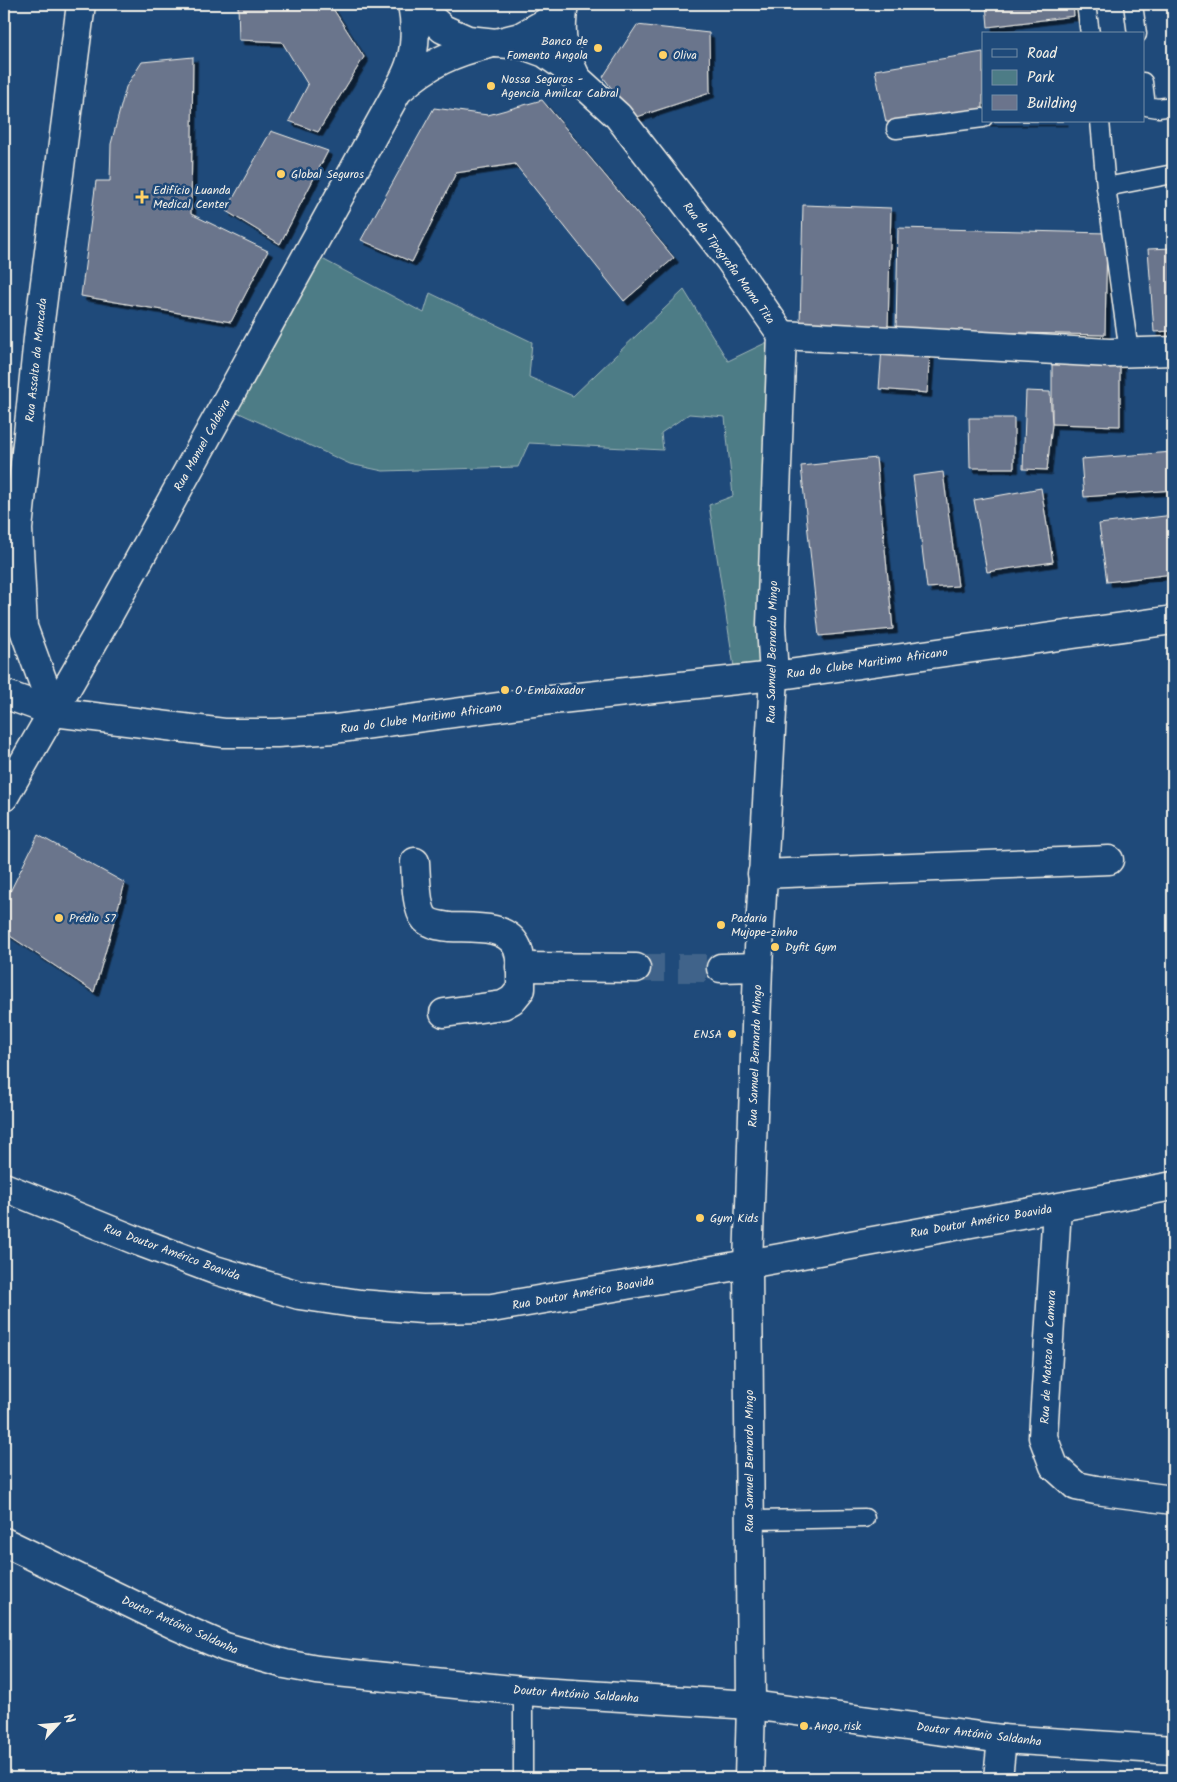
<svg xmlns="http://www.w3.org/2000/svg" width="1177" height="1782" font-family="Kalam,sans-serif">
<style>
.green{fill:#4d7c86;stroke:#a0b6b7}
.building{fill:#6b748c;stroke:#f4f1e8;filter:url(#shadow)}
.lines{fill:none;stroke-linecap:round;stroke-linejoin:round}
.street-tunnel{stroke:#3f638a;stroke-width:28;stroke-dasharray:28 14;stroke-linecap:butt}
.lane-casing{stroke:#f4f1e8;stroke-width:21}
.street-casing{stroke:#f4f1e8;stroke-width:31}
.secondary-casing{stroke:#f4f1e8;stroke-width:31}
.lane{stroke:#1f4a7a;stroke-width:18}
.street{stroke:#1f4a7a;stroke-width:28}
.secondary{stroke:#1f4a7a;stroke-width:28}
.poi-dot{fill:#ffd166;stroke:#1f4a7a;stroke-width:2}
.labels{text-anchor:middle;stroke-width:5;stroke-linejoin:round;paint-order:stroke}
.poi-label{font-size:12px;fill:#f4f1e8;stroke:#1f4a7a;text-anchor:start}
.street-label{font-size:12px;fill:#f4f1e8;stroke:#1f4a7a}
</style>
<defs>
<filter id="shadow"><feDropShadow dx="4.5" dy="4.5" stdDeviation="0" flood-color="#0009"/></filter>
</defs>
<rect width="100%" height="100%" fill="#1f4a7a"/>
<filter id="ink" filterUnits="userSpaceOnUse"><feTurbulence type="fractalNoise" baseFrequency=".02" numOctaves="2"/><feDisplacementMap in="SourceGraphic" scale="10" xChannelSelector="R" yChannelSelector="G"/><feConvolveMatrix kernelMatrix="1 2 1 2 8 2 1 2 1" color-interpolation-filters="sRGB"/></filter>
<g filter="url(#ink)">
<!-- green -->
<polygon class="green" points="309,252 424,313 430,293 532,342 529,377 573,396 684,290 728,361 782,335 774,676 736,680 709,505 733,496 725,417 689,414 661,433 663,450 529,443 518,467 383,471 350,464 224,406"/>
<!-- building -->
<g class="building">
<polygon points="238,4 330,4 364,57 318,132 289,121 308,85 282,42 239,40"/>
<polygon points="986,4 1073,4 1074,16 988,27"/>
<polygon points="637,25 709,33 710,93 634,118 603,77"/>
<polygon points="983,52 983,121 1064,121 886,122 875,70"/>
<polygon points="193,57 191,214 268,251 231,322 81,296 96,181 110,181 111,144 126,87 142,62"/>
<polygon points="542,100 674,258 624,301 515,164 456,173 412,262 361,240 434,108 488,115"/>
<polygon points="271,131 328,151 280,244 226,211"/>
<polygon points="803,205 891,208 888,328 800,324"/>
<polygon points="898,228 1107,233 1105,335 896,330"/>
<polygon points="1173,248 1173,331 1154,332 1148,249"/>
<polygon points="882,348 930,352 927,393 879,389"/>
<polygon points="1052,362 1120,362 1120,426 1052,424"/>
<polygon points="1026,391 1050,392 1052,424 1047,470 1023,469"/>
<polygon points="969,418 1014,418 1014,468 970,468"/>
<polygon points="1173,452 1173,490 1084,497 1081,459"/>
<polygon points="876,458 893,629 819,636 801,466"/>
<polygon points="943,472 958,586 927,588 913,476"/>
<polygon points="1041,488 1053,562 987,572 974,500"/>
<polygon points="1173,515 1173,574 1107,582 1099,524"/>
<polygon points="38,835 125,883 94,992 4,932 4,904"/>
</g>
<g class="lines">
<!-- street-tunnel -->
<polyline class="street-tunnel" points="636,968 721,968"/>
<defs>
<g id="lane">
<polyline points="1086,4 1090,34"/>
<polyline points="1133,4 1137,34"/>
<polyline points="1143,82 1146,106 1158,108 1173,106"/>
<polyline points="1100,121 1106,187 1129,352"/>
<polyline points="896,129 983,118"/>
<polyline points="1106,187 1173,174"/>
<polyline points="750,1520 865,1518"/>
<polyline points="523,1778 523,1691"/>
</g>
<g id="street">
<path d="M564 4C559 36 562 48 576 77"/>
<polyline points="496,43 523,45 545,53 562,65 618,116 729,259 782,335"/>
<polyline points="782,335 1110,353 1173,351"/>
<polyline points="4,694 54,712 224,733 277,733 335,729 542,701 774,676 1173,620"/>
<polyline points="54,712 23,627 18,529 39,329 81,4"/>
<path d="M415 862C416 876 416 909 425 919 431 925 442 926 450 927 472 928 506 924 517 947 522 958 521 976 521 989L512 1000 503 1005 444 1013"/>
<polyline points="762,874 1109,860"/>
<polyline points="520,967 636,968"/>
<polyline points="721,968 758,967"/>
<polyline points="1057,1208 1043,1437 1054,1466 1076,1486 1096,1490 1173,1500"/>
<polyline points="4,1542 177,1626 225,1647 285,1664 317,1670 523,1691 751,1705 1002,1739 1173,1750"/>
<polyline points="749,1778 751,1705 748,1264 758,967 774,676 771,625 782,335"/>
<polyline points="998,1778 1002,1739"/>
</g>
<g id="secondary">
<polyline points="419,4 422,10 443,29 468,40 496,43 520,37 547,22 561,4"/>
<path d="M400 89C428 64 453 52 489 44"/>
<path d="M4 797 103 625 397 92C401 84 406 76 409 67 416 49 416 23 412 4"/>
<polyline points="4,1187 140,1242 215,1270 299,1295 360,1304 422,1309 492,1308 748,1264 1173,1186"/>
</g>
</defs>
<!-- lane casing -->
<use href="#lane" class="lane-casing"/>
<!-- street casing -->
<use href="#street" class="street-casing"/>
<!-- secondary casing -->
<use href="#secondary" class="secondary-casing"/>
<!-- lane -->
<use href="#lane" class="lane"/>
<!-- street -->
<use href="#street" class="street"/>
<!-- secondary -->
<use href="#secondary" class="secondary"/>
</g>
</g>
<!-- markers -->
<g class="poi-dot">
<circle cx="598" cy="48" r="5"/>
<circle cx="663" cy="55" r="5"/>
<circle cx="491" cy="86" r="5"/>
<circle cx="281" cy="174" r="5"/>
<path d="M139.5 189.5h5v5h5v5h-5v5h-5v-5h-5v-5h5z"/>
<circle cx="505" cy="690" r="5"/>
<circle cx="59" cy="918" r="5"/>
<circle cx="721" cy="925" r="5"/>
<circle cx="775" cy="947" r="5"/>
<circle cx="732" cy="1034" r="5"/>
<circle cx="700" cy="1218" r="5"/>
<circle cx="804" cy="1726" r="5"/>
</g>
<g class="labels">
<!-- poi labels -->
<g class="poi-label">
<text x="588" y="45" text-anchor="end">Banco de<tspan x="588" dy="14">Fomento Angola</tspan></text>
<text x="673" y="59">Oliva</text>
<text x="501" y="83">Nossa Seguros -<tspan x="501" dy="14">Agencia Amilcar Cabral</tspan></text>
<text x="291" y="178">Global Seguros</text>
<text x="153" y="194">Edifício Luanda<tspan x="153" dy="14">Medical Center</tspan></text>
<text x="515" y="694">O Embaixador</text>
<text x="69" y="922">Prédio 57</text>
<text x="731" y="922">Padaria<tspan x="731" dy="14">Mujope-zinho</tspan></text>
<text x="785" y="951">Dyfit Gym</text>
<text x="722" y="1038" text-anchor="end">ENSA</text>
<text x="710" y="1222">Gym Kids</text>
<text x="814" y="1730">Ango risk</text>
</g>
<!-- street labels -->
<g class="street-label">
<text transform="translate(729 263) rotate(54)" y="4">Rua da Tipografia Mama Tita</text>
<text transform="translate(36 360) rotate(-84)" y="4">Rua Assalto da Moncada</text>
<text transform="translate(202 445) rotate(-61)" y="4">Rua Manuel Caldeira</text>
<text transform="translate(772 652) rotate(-89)" y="4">Rua Samuel Bernardo Mingo</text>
<text transform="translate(867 663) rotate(-8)" y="4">Rua do Clube Maritimo Africano</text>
<text transform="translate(421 718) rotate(-8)" y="4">Rua do Clube Maritimo Africano</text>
<text transform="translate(755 1056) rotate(-88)" y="4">Rua Samuel Bernardo Mingo</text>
<text transform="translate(981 1221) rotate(-10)" y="4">Rua Doutor Américo Boavida</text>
<text transform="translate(172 1252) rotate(20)" y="4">Rua Doutor Américo Boavida</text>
<text transform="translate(583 1293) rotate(-10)" y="4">Rua Doutor Américo Boavida</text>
<text transform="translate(1048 1357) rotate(-87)" y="4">Rua de Matozo da Camara</text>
<text transform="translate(749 1461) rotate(-90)" y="4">Rua Samuel Bernardo Mingo</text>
<text transform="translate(180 1625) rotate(24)" y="4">Doutor António Saldanha</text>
<text transform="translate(576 1694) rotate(4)" y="4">Doutor António Saldanha</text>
<text transform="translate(979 1734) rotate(7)" y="4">Doutor António Saldanha</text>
</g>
</g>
<!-- margin -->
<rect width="1177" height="1782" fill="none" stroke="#1f4a7a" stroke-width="20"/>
<rect x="10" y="10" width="1157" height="1762" fill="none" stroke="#f4f1e8" stroke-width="2" filter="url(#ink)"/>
<!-- legend -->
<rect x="982" y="32" width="162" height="90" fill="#1f4a7a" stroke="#748da6"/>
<rect x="992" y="49" width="25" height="8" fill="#1f4a7a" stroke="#748da6"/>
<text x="1027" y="58" font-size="15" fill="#f4f1e8">Road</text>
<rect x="992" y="70" width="25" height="15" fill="#4d7c86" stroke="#748da6"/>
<text x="1027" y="82" font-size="15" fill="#f4f1e8">Park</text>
<rect x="992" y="95" width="25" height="15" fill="#6b748c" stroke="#748da6"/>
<text x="1027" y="108" font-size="15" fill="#f4f1e8">Building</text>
<!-- north arrow -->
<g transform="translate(58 1724) rotate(64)" stroke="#1f4a7a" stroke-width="4" paint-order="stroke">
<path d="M0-4L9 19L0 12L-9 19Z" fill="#f4f1e8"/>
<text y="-8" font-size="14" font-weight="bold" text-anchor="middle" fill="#f4f1e8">N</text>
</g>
</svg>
